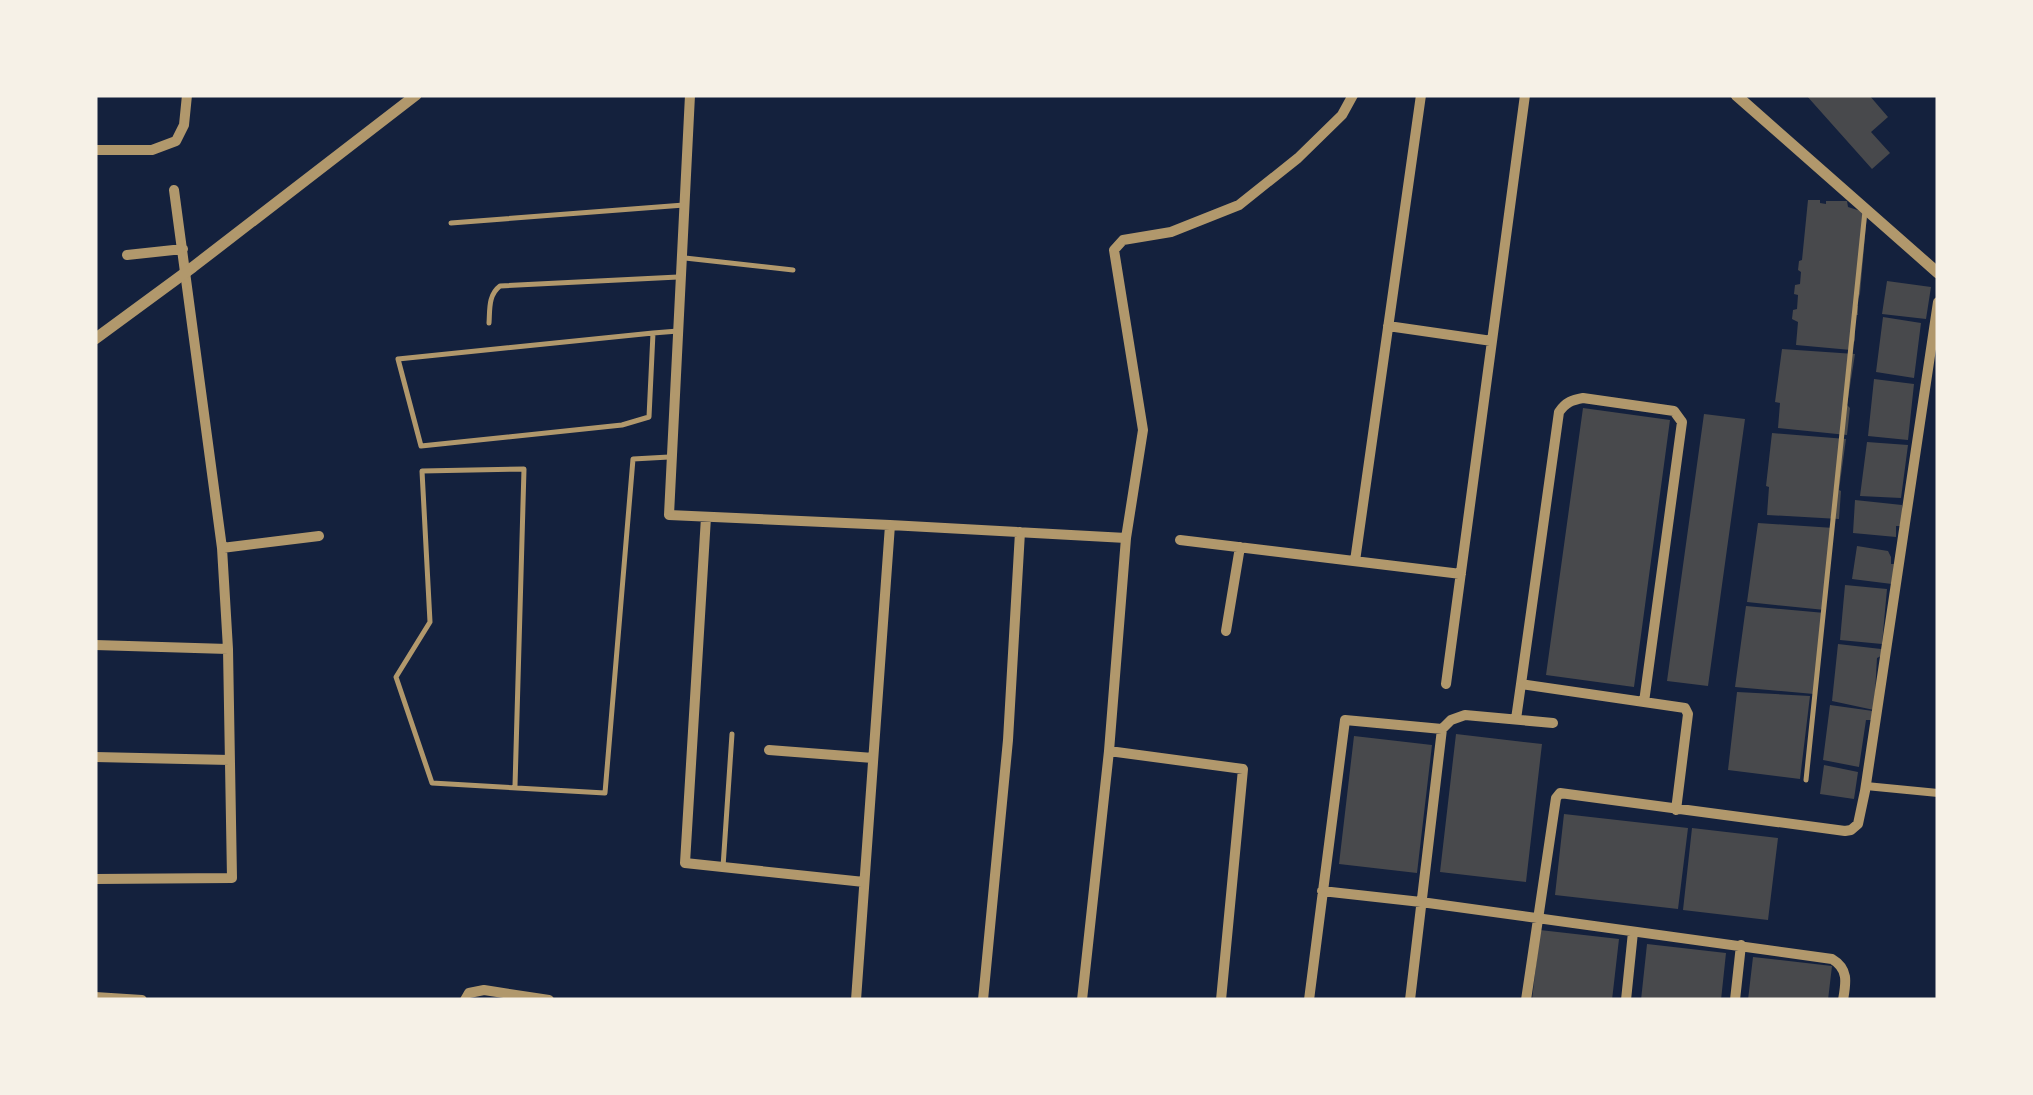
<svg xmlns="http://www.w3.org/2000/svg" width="2033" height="1095" font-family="Ubuntu,sans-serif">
	<rect width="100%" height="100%" fill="#14213d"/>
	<path fill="#48494c" d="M1806,95H1869L1888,117L1871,132L1890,153L1872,169Z
		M1808,200H1820V203L1826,204V201H1847L1848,207L1867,213L1860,294L1855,306H1858V315H1855V340L1851,350L1796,345L1798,322L1792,319L1793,310L1797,309L1798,295L1794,294L1795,285L1800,284L1801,272L1798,270L1799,261L1802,260Z
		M1887,281L1931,287L1926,319L1882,314Z
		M1883,317L1921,323L1914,378L1876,372Z
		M1782,349L1855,354L1847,405L1850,408L1847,435L1778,428L1780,403L1775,402Z
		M1874,379L1914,384L1908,440L1868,436Z
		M1583,408L1670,420L1634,687L1546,675Z
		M1704,414L1745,419L1708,686L1667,681Z
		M1772,433L1846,439L1839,490L1841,491L1839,519L1767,515L1769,487L1766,486Z
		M1867,442L1908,445L1901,498L1860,496Z
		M1855,500L1902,505V526H1896V537L1853,533Z
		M1758,523L1834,528L1825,610L1747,602Z
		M1857,546L1888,551L1891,557V564H1894L1892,584L1852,579Z
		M1845,585L1887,589L1882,644L1840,640Z
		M1746,606L1825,613L1814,694L1735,687Z
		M1838,644L1881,649V656L1877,658L1874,710L1832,701Z
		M1737,692L1810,696L1800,779L1728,770Z
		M1830,705L1873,711L1872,720H1866L1859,767L1823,760Z
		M1456,734L1542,744L1526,882L1440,872Z
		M1354,736L1432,745L1417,873L1339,864Z
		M1824,765L1858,772L1854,799L1820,794Z
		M1564,814L1688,828L1678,909L1555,895Z
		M1692,828L1778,838L1768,920L1683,910Z
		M1540,930L1619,939L1612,1000H1532Z
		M1647,944L1726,953L1721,1000H1641Z
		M1753,957L1832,966L1828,1000H1748Z"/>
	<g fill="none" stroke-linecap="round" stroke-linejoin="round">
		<path stroke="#b1986c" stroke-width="5" d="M451,223L684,205
			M685,258L793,270
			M489,323C490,310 488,295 500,286L678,277
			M653,333L649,417L622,425L421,446L398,359L653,333L678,331
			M1806,780L1865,211
			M515,786L524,469L422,471L430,622L396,677L432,783L605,793L633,459L669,457
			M723,867L732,734"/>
		<path stroke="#b1986c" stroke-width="8" d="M1866,786L1938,793"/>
		<path stroke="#b1986c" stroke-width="10" d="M690,95L669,515L890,525L856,1000
			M95,150H152L176,141L184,125L187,95
			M127,255L183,249
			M1388,326L1492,341
			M706,517L685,863L864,882
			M890,525L1126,538
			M1180,540L1461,574
			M222,548L319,536
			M1355,561L1421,95
			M1226,631L1240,547
			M95,645L228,649
			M1446,684L1525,95
			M1644,702L1682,422L1674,411L1583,398C1572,400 1566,402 1559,412L1521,684L1685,708L1688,714L1676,810
			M1516,719L1521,684
			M1442,729L1451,720L1465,715L1553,723
			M769,750L873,758
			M1109,751L1243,769L1221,1000
			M95,757L230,760
			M95,879L232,878L228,649L222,548L174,190
			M1322,891L1421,902L1832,959C1849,969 1846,983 1843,1000
			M95,997L142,1000
			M465,1000L469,993L484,990L549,1000
			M983,1000L1008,740L1020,532
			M1082,1000L1109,751L1126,538L1143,430L1114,250L1123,240L1171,232L1239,205L1298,158L1342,115L1353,95
			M1309,1000L1345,720L1442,729L1410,1000
			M1526,1000L1556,798L1560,793L1845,831L1851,830L1858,824L1865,791L1938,302
			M1626,1000L1633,932
			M1735,1000L1741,945"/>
		<path stroke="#b1986c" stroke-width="11" d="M1736,95L1938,273
			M95,339L193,267L416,95"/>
	</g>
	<rect width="2033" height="1095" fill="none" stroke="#f6f1e7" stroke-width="195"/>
</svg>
